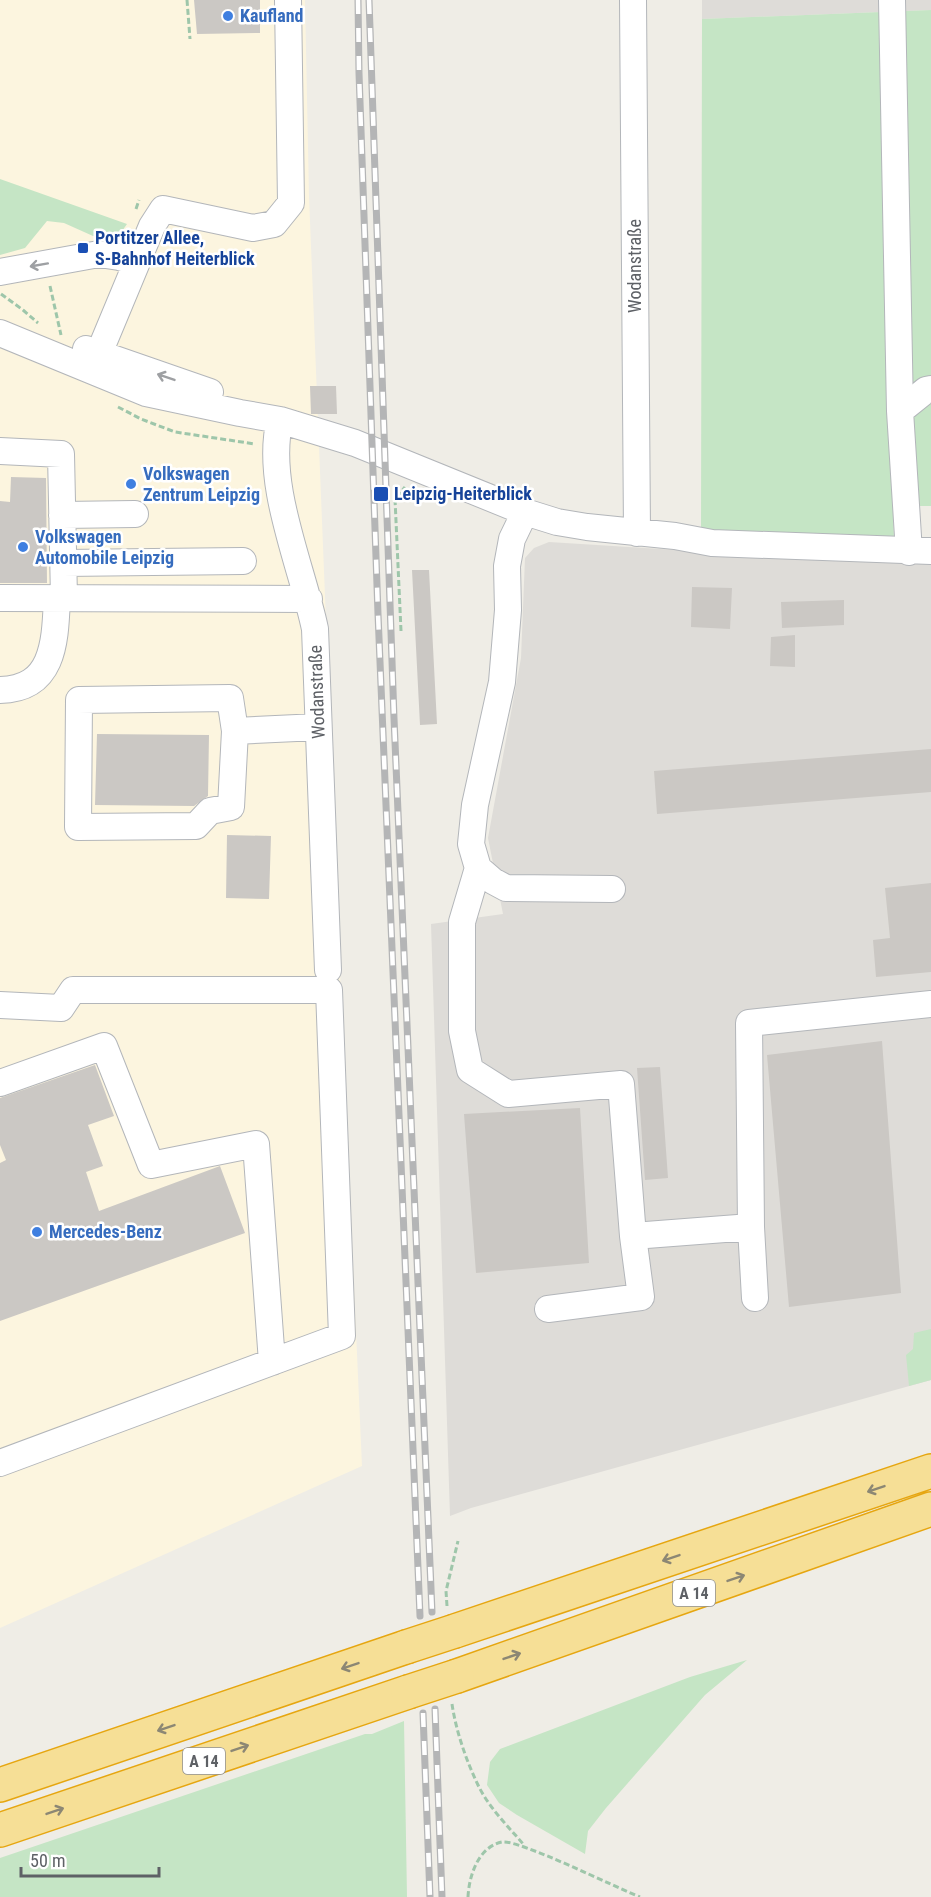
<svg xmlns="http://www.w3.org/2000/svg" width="931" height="1897" font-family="'Roboto Condensed',sans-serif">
	<rect width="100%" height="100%" fill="#efede6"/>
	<path fill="#fcf5df" d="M0,0H305L309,196L340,971L362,1466L0,1628Z"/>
	<path fill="#dedcd8" d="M702,0H931V10L702,19Z
		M549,542L741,554L931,558V1380L471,1508L450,1516L431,924L503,914L488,838L521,658L525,558L534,548Z"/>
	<path fill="#c5e5c5" d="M931,10V506H893L894,539L701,531L702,19Z
		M0,179L127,224L120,234L93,236L64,223L47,221L25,248L0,255Z
		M931,1329V1380L909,1386L906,1355L913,1349L914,1333Z
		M747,1660L705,1695L606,1808L588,1831L585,1854L517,1815L499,1803L487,1785L490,1762L500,1749L690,1677Z
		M404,1721L407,1897H0V1858L365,1734H372Z"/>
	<path fill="#cbc8c4" d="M194,0H260V33L197,34Z
		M310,386H336L337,414H311Z
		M11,477L46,478L47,583H0V501L10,502Z
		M412,570H429L437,724L420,725Z
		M692,587L732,588L730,629L691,627Z
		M844,600V625L782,628L781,602Z
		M795,635V667L770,666L771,637Z
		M97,734L209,735L208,796L194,806L95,805Z
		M931,749V792L657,814L654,771Z
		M227,835L271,836L269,899L226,898Z
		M931,883V972L876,977L873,940L890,938L885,888Z
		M882,1041L901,1293L789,1307L767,1055Z
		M95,1065L114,1116L88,1125L103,1166L86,1172L99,1211L220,1166L245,1233L0,1321V1163L6,1160L0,1145V1098Z
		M660,1067L668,1178L645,1180L637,1068Z
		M580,1108L589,1263L476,1273L464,1114Z"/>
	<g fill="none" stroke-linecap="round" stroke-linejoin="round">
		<defs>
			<path id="minor" d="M633,0L637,533
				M892,0L900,411L909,552
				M0,272L99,254L119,257L137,262
				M0,333L146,393L240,413L280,420L355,443L525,512L557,522L587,527L675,536L712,543L931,551
				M86,349L210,392
				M92,370L152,226L163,209L253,228L274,224L291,203L288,0
				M900,411L926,390L931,389
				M280,420C264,483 302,566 315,629L328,970
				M0,451L61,454L64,598
				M525,512L512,539L507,566L508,610L502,682L475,805L471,844L478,868L493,881L506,888L612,889
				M62,515L135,514
				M63,563L243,561
				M0,598L309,599
				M0,690C55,689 55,640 57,598
				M235,731L231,807L210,811L196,826L78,827L79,700L230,698L235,731L318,727
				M478,868L462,922V1031L470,1070L508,1094L621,1084L633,1236L751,1227L749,1023L931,1004
				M0,1005L61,1008L73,990H329L342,1336L0,1463
				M0,1083L104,1046L151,1165L256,1144L272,1362
				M751,1227L755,1298
				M548,1309L641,1297L633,1236"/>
			<path id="highway" d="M455,1631L931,1471
				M457,1676L931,1509
				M0,1785L406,1647
				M0,1830L408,1692"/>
		</defs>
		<use href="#minor" stroke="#b3b6ba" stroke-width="28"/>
		<use href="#highway" stroke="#e6a610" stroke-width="36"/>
		<path stroke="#9ec6aa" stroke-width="3" stroke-dasharray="6 3" stroke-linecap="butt" d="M187,0L190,39
			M136,209L139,200
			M50,286L61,335
			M1,294L23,310L38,323
			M118,407L141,419L175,432L255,444
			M401,631L395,499L405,487
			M447,1606L446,1591L458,1541
			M452,1704C456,1731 466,1760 478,1785C489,1808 508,1826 524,1845
			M468,1897C469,1876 478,1847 502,1842C518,1839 617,1888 640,1897"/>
		<use href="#minor" stroke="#fff" stroke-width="26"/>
		<use href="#highway" stroke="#f6df96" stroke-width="33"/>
		<defs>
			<path id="rail" d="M358,0L359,73L378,614L420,1616
				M369,0L394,718L432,1612
				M435,1709L442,1897
				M423,1713L430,1897"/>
		</defs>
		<use href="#rail" stroke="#b4b5b6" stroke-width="7"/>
		<use href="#rail" stroke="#fff" stroke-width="4.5" stroke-dasharray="14" stroke-linecap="butt"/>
		<defs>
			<path id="highway-bridge" d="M406,1647L455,1631
				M408,1692L457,1676"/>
		</defs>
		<use href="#highway-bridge" stroke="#e6a610" stroke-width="36" stroke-linecap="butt"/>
		<use href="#highway-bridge" stroke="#f6df96" stroke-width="33"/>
	</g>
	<defs><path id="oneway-shaft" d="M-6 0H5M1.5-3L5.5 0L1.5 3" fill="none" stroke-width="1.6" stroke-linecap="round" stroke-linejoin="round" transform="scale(1.5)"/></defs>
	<g stroke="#9ea0a3">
		<use href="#oneway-shaft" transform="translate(39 265) rotate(170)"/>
		<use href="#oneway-shaft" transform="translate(166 377) rotate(-161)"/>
	</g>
	<g stroke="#8c8774">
		<use href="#oneway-shaft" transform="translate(876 1489) rotate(161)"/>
		<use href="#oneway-shaft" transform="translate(671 1558) rotate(161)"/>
		<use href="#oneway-shaft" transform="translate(736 1578) rotate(-19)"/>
		<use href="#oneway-shaft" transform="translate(512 1656) rotate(-19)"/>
		<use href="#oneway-shaft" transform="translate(350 1666) rotate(161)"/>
		<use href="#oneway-shaft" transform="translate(166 1728) rotate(161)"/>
		<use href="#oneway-shaft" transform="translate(240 1748) rotate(-19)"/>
		<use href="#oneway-shaft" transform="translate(55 1811) rotate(-19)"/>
	</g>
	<g fill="#3f7fe0" stroke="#fff" stroke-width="2">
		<circle cx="228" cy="16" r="6"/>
		<circle cx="131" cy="484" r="6"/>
		<circle cx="23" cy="547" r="6"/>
		<circle cx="37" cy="1232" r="6"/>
	</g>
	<g fill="#1a4fb4" stroke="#fff" stroke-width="2">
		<rect x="77" y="242" width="12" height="12" rx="3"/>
		<rect x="373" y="486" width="16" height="16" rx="3"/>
	</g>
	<g text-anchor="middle" stroke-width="5" stroke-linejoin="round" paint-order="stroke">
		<g fill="#fff" stroke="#8e9094" stroke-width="1.5">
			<rect x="673" y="1580" width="42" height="26" rx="4.5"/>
			<rect x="183" y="1748" width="42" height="26" rx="4.5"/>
		</g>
		<g font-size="16" font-weight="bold" fill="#5e6166">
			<text x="694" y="1599">A 14</text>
			<text x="204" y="1767">A 14</text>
		</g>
		<g font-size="18" font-weight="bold" fill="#366cbe" stroke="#fff" text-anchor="start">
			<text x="240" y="22">Kaufland</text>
			<text x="143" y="480">Volkswagen<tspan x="143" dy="21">Zentrum Leipzig</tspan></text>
			<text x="35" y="543">Volkswagen<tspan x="35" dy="21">Automobile Leipzig</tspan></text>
			<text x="49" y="1238">Mercedes-Benz</text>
		</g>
		<g font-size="18" font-weight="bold" fill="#164399" stroke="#fff" text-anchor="start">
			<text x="95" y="244">Portitzer Allee,<tspan x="95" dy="21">S-Bahnhof Heiterblick</tspan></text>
			<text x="394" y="500">Leipzig-Heiterblick</text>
		</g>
		<g font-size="18" fill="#5e6166" stroke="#fff">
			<text transform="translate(635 266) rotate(-90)" y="6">Wodanstraße</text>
			<text transform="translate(317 692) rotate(-92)" y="6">Wodanstraße</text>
		</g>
	</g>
	<path d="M21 1867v9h138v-9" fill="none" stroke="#5e6166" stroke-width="3"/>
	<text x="30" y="1867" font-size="18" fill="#5e6166" stroke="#ffffff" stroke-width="4.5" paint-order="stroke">50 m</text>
</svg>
